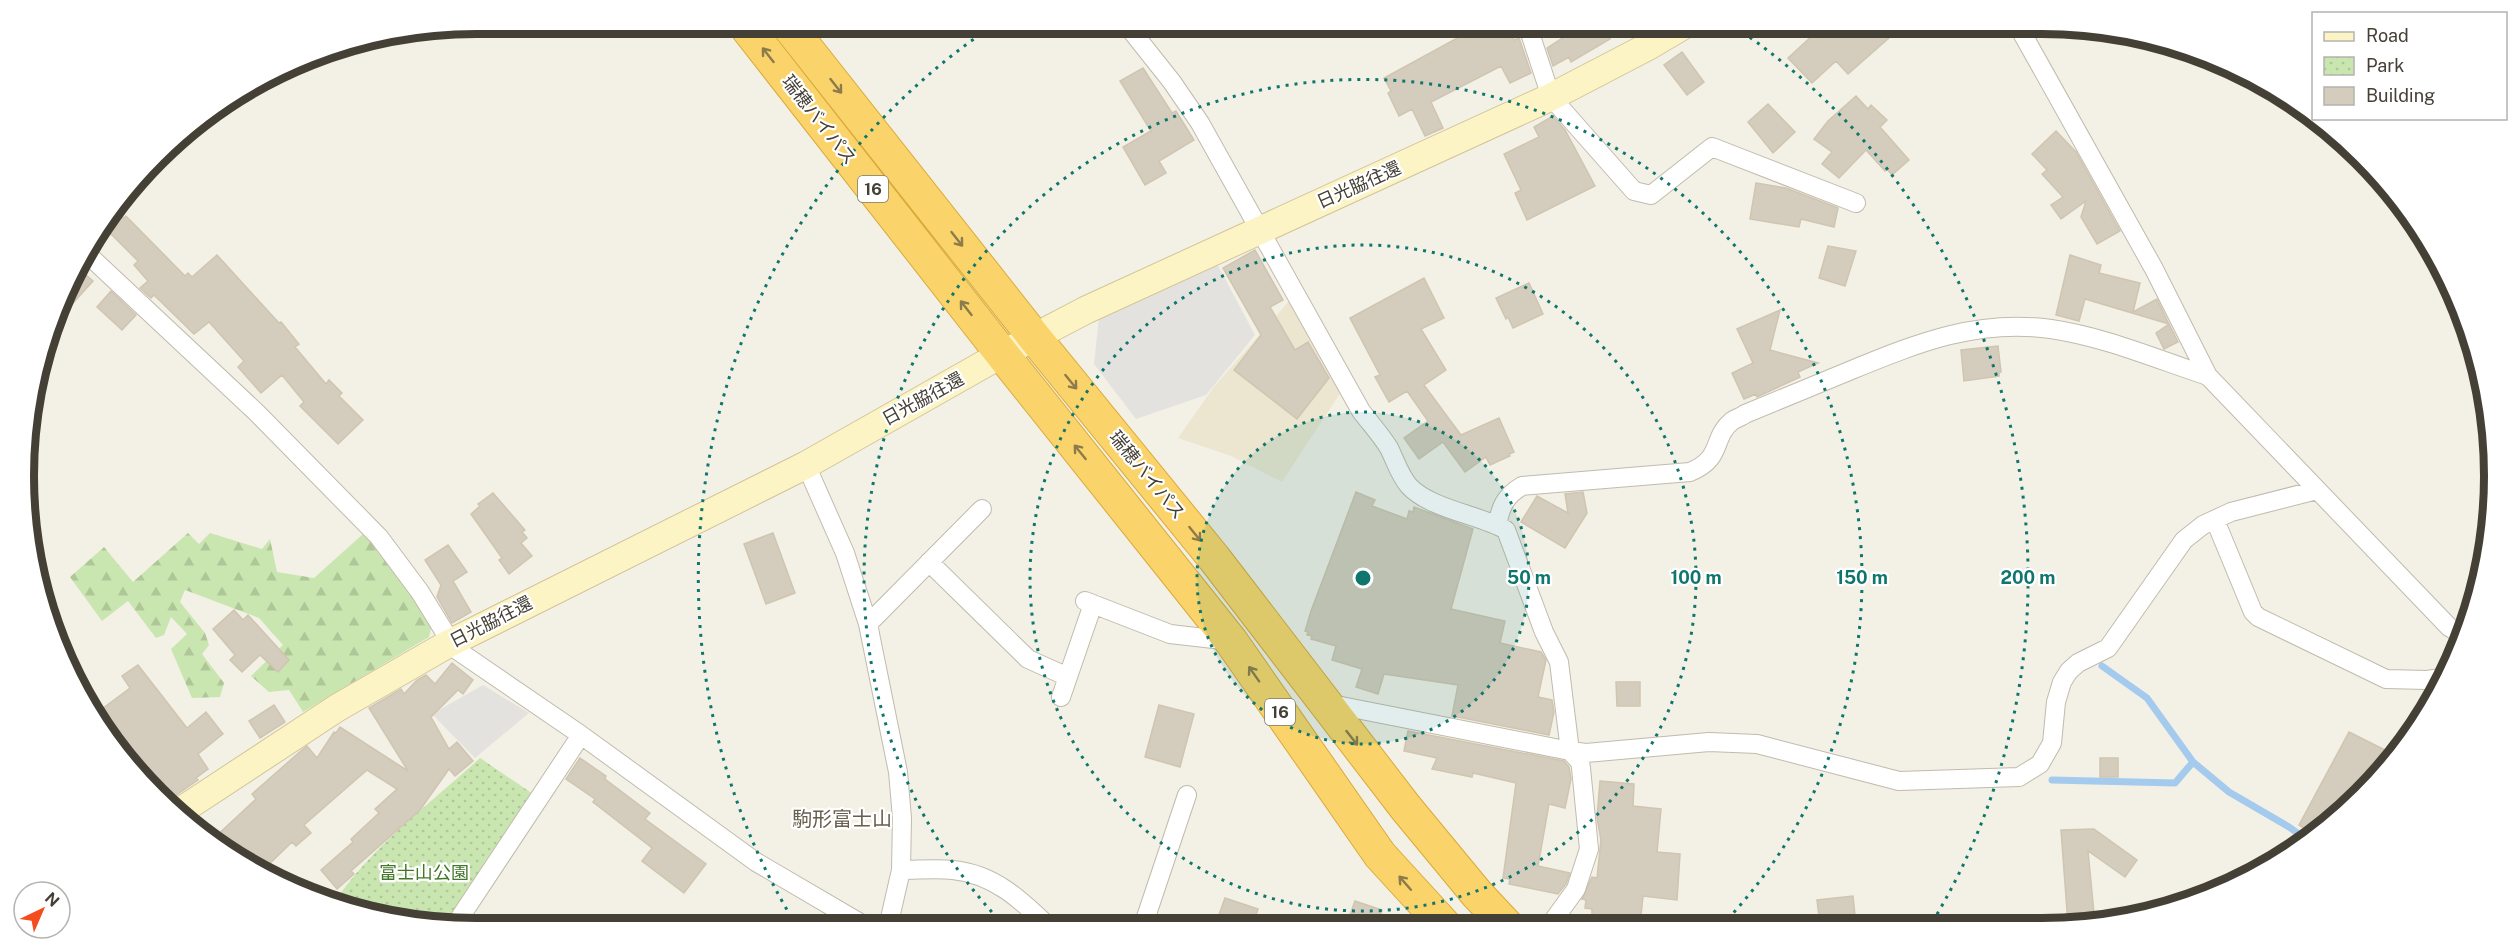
<svg xmlns="http://www.w3.org/2000/svg" width="2519" height="952" font-family="'Public Sans','Noto Sans JP',sans-serif">
	<defs>
		<pattern id="forest-firs" width="22" height="20" patternUnits="userSpaceOnUse" patternTransform="scale(1.5)"><rect width="22" height="20" fill="#cae6b0"/><path d="M5 1l3.5 6h-7zM16 11l3.5 6h-7z" fill="#afc698"/></pattern>
		<pattern id="park-dots" width="8" height="8" patternUnits="userSpaceOnUse" patternTransform="scale(1.5)"><rect width="8" height="8" fill="#cae6b0"/><path d="M2 2h.1M6 6h.1" fill="none" stroke="#afc698" stroke-width="1.8" stroke-linecap="round"/></pattern>
	</defs>
	<rect width="100%" height="100%" fill="#f3f0e6"/>
	<path fill="#ece6d1" d="M1290,300L1341,392L1282,482L1231,456L1178,438L1213,388Z"/>
	<path fill="url(#forest-firs)" d="M188,533L199,544L210,533L262,549L270,539L277,572L314,578L363,534L397,571L432,624L429,637L303,712L289,690L269,692L251,676L283,645L259,618L185,590L180,602L205,633L209,645L202,654L224,683L220,697L192,698L171,649L187,634L171,617L164,635L156,638L128,601L102,621L70,577L104,547L133,582Z"/>
	<path fill="url(#park-dots)" d="M480,758L533,794L446,924L359,913L334,903C370,848 432,802 480,758Z"/>
	<path fill="#e4e2de" d="M1215,260L1255,335L1206,395L1136,419L1094,364L1099,317Z
		M483,685L529,713L475,758L432,714Z"/>
	<g fill="none" stroke-linecap="round" stroke-linejoin="round">
		<path stroke="#a4cbee" stroke-width="7" d="M2102,666L2147,698L2193,762
			M2052,780L2175,783L2193,762L2229,792L2289,827L2306,839"/>
	</g>
	<path fill="#d4ccbc" stroke="#cfc5b0" stroke-width="1.5" d="M1471,24H1499L1504,32L1509,30L1514,40L1519,38L1531,73L1510,83L1501,66L1431,102L1443,128L1425,136L1412,109L1399,116L1388,93L1391,91L1384,78L1474,29Z
		M1563,24H1601L1610,39L1571,62L1569,57L1553,66L1547,48L1569,34Z
		M1825,24H1877L1889,38L1848,74L1836,61L1812,83L1788,58Z
		M1682,52L1704,82L1687,95L1664,65Z
		M1143,68L1172,113L1176,111L1194,140L1159,161L1166,173L1145,185L1123,147L1151,131L1120,81Z
		M1856,96L1868,109L1871,105L1887,120L1880,127L1909,160L1892,175L1887,169L1885,171L1866,150L1839,178L1822,164L1832,152L1814,139L1828,121Z
		M1768,104L1795,132L1773,153L1748,122Z
		M1553,116L1565,130L1595,186L1527,220L1515,193L1521,190L1504,154L1539,137L1534,127Z
		M2056,131L2076,152L2120,231L2097,244L2081,217L2086,201L2061,219L2051,205L2063,197L2042,174L2047,170L2032,154Z
		M1756,183L1786,188L1838,208L1834,227L1801,219L1799,227L1750,219Z
		M116,211L124,218L126,216L185,276L188,273L192,277L217,255L279,323L281,322L299,344L295,347L326,384L329,380L342,393L339,396L363,420L338,444L300,406L304,402L282,375L261,393L238,367L244,361L209,322L194,334L154,295L151,298L140,288L148,281L134,265L138,261L104,227Z
		M1828,246L1856,251L1845,286L1819,278Z
		M1255,250L1283,300L1270,307L1295,350L1308,342L1329,378L1297,419L1234,370L1261,335L1223,268Z
		M2070,255L2101,265L2099,273L2140,283L2133,312L2157,299L2169,324L2085,299L2079,321L2056,315Z
		M77,267L93,281L56,322L53,320Z
		M1424,278L1444,318L1421,329L1446,370L1424,385L1461,435L1499,418L1514,452L1509,454L1510,456L1490,465L1486,457L1465,472L1443,442L1419,459L1404,438L1428,421L1407,391L1389,402L1375,377L1380,375L1350,318Z
		M1529,283L1543,314L1513,328L1508,317L1506,319L1496,298Z
		M111,291L136,315L122,330L97,307Z
		M1780,310L1770,350L1818,363L1798,372L1800,377L1757,397L1756,394L1744,399L1732,373L1753,363L1737,329Z
		M2169,324L2178,342L2164,349L2156,333Z
		M1998,346L2001,372H1999V376L1964,381L1961,350Z
		M1356,492L1375,500L1372,506L1407,519L1409,511L1413,512L1414,507L1473,529L1451,609L1505,621L1500,643L1541,652L1546,660L1538,697L1552,700L1554,712L1549,735L1452,716L1458,685L1384,674L1378,694L1356,687L1362,669L1332,660L1336,646L1311,639L1312,636L1307,635L1308,632L1305,631L1311,611Z
		M1583,492L1587,513L1565,548L1521,522L1537,496L1568,513L1565,494Z
		M493,493L525,530L522,532L527,538L521,543L532,556L509,574L499,560L502,558L471,514L480,506L478,504Z
		M773,533L795,593L766,604L744,544Z
		M448,545L467,572L453,581L471,612L452,623L437,597L441,585L425,560Z
		M234,610L243,620L248,615L289,660L278,672L260,655L242,672L230,660L235,655L213,629Z
		M452,663L473,680L463,694L458,690L431,717L449,749L457,742L473,761L455,776L449,769L420,810L351,871L354,874L337,889L321,870L353,842L351,839L379,813L375,809L397,789L367,770L304,825L311,833L296,846L292,842L261,872L211,841L256,799L252,794L303,749L307,746L317,758L334,732L336,733L340,727L408,771L369,708L401,689L404,694L417,680L426,675L435,684Z
		M138,665L187,728L206,712L223,734L198,754L208,769L196,778L198,780L169,800L100,727L94,715L130,688L122,676Z
		M1616,682H1640V706H1617Z
		M274,705L285,722L260,738L249,721Z
		M1159,705L1194,714L1180,767L1145,757Z
		M1408,731L1564,761L1569,767L1571,779L1565,808L1549,804L1538,866L1570,873L1566,884L1558,894L1509,884L1510,879L1503,878L1516,783L1473,773L1472,777L1432,769L1437,758L1404,751Z
		M2349,732L2395,755L2341,816L2313,834L2299,825Z
		M580,758L606,776L605,779L650,813L645,819L706,864L684,893L642,861L652,848L593,802L595,799L566,779Z
		M2100,758H2118V777H2100Z
		M1600,781L1634,784L1633,806L1661,809L1657,852L1680,854L1677,900L1643,896L1640,925L1619,924L1620,917L1592,915V909L1585,908L1586,900L1582,899L1592,877L1597,878L1601,840L1597,818Z
		M2094,829L2137,860L2125,877L2088,851L2095,924H2068L2061,830Z
		M1853,896L1856,925H1820L1817,900Z
		M1225,898L1258,909L1252,926H1215Z
		M1355,901L1382,910L1377,926H1346Z"/>
	<g fill="none" stroke-linecap="round" stroke-linejoin="round">
		<defs>
			<path id="street" d="M1126,24L1172,82L1200,123L1361,411C1370,423 1381,435 1389,448C1395,460 1400,476 1409,486C1430,509 1480,515 1506,530L1544,632L1559,662L1570,751L1580,762L1581,768L1589,849L1576,889L1550,925
				M1527,24L1551,97L1634,191L1651,195L1712,147L1856,203
				M2017,24L2154,269L2208,376L2449,627L2461,634
				M84,251L257,413L379,537L420,592L444,631L448,644L581,735L756,862L867,927
				M806,465L845,553L868,624L898,772L902,818L901,870L888,927
				M2215,520L2253,612L2258,617L2386,679L2427,680L2441,678
				M1497,525C1501,506 1505,496 1522,486L1690,472C1724,458 1711,438 1732,421C1735,419 1741,417 1745,414C1781,399 1818,384 1854,369C1920,342 1978,319 2051,329C2105,337 2156,359 2208,376
				M929,562L1028,659L1068,677
				M1085,601L1170,634L1231,641
				M868,624L982,509
				M1061,697L1093,604
				M1326,703L1570,751L1586,753L1709,742L1757,744L1899,781L2019,777L2040,764L2052,743L2056,702L2062,682L2069,671L2078,663L2108,648L2184,540L2203,525L2231,512L2317,490
				M901,870C918,870 936,868 953,870C994,874 1021,900 1049,927
				M455,925L581,735
				M1143,926L1187,795"/>
			<path id="secondary" d="M179,812L337,708L448,644L806,465L1002,354L1086,310L1551,97L1647,47L1686,24"/>
			<path id="highway" d="M744,24L1002,354L1231,641L1380,855L1445,926
				M787,24L1034,337L1214,558L1406,808L1477,894L1507,926"/>
		</defs>
		<use href="#street" stroke="#c1bbac" stroke-width="20"/>
		<use href="#secondary" stroke="#d2c698" stroke-width="29"/>
		<use href="#highway" stroke="#d9aa3a" stroke-width="35"/>
		<use href="#street" stroke="#fff" stroke-width="18"/>
		<use href="#secondary" stroke="#fdf4c6" stroke-width="27"/>
		<use href="#highway" stroke="#fad46a" stroke-width="33"/>
	</g>
	<defs><path id="oneway-shaft" d="M-6 0H5M1.5-3L5.5 0L1.5 3" fill="none" stroke-width="1.6" stroke-linecap="round" stroke-linejoin="round" transform="scale(1.5)"/></defs>
	<g stroke="#8d7b4b">
		<use href="#oneway-shaft" transform="translate(768 55) rotate(-128)"/>
		<use href="#oneway-shaft" transform="translate(836 86) rotate(52)"/>
		<use href="#oneway-shaft" transform="translate(957 239) rotate(52)"/>
		<use href="#oneway-shaft" transform="translate(966 308) rotate(-128)"/>
		<use href="#oneway-shaft" transform="translate(1071 382) rotate(51)"/>
		<use href="#oneway-shaft" transform="translate(1080 452) rotate(-129)"/>
		<use href="#oneway-shaft" transform="translate(1195 534) rotate(51)"/>
		<use href="#oneway-shaft" transform="translate(1254 674) rotate(-125)"/>
		<use href="#oneway-shaft" transform="translate(1352 738) rotate(52)"/>
		<use href="#oneway-shaft" transform="translate(1405 883) rotate(-131)"/>
	</g>
	<circle cx="1363" cy="578" r="166" fill="#0f766e" fill-opacity=".12"/>
	<g fill="none" stroke="#0f766e" stroke-width="3" stroke-dasharray="3 6">
		<circle cx="1363" cy="578" r="166"/>
		<circle cx="1363" cy="578" r="333"/>
		<path d="M1004 925A499 499 0 1 1 1722 925"/>
		<path d="M796 925A665 665 0 0 1 991 27M1735 27A665 665 0 0 1 1933 921"/>
	</g>
	<g text-anchor="middle" stroke-width="4.5" stroke-linejoin="round" paint-order="stroke">
		<g fill="#fff" stroke="#7d7972" stroke-width="1.5">
			<rect x="858" y="176" width="30" height="26" rx="4.5"/>
			<rect x="1265" y="699" width="30" height="26" rx="4.5"/>
		</g>
		<g font-size="16" font-weight="bold" fill="#454036">
			<text x="873" y="195">16</text>
			<text x="1280" y="718">16</text>
		</g>
		<g font-size="18" fill="#454036" stroke="#fff">
			<text transform="translate(819 120) rotate(52)" y="6">瑞穂バイパス</text>
			<text transform="translate(1359 185) rotate(-24)" y="6">日光脇往還</text>
			<text transform="translate(923 399) rotate(-29)" y="6">日光脇往還</text>
			<text transform="translate(1147 475) rotate(51)" y="6">瑞穂バイパス</text>
			<text transform="translate(491 622) rotate(-27)" y="6">日光脇往還</text>
		</g>
		<g font-size="18" fill="#42762b" stroke="#fff">
			<text x="424" y="879">富士山公園</text>
		</g>
		<g font-size="20" fill="#685f4d" stroke="#fff">
			<text x="842" y="826">駒形富士山</text>
		</g>
	</g>
	<path d="M0 0H2519V952H0ZM476 34H2042A442 442 0 0 1 2484 476V476A442 442 0 0 1 2042 918H476A442 442 0 0 1 34 476V476A442 442 0 0 1 476 34Z" fill="#fff" fill-rule="evenodd"/>
	<path fill="none" stroke="#454036" stroke-width="8" d="M476 34H2042A442 442 0 0 1 2484 476V476A442 442 0 0 1 2042 918H476A442 442 0 0 1 34 476V476A442 442 0 0 1 476 34Z"/>
	<circle cx="1363" cy="578" r="9" fill="#0f766e" stroke="#fff" stroke-width="3"/>
	<g font-size="18" text-anchor="middle" font-weight="bold" fill="#0f766e" stroke="#fff" stroke-width="4.5" stroke-linejoin="round" paint-order="stroke">
		<text x="1529" y="584">50 m</text>
		<text x="1696" y="584">100 m</text>
		<text x="1862" y="584">150 m</text>
		<text x="2028" y="584">200 m</text>
	</g>
	<rect x="2312" y="12" width="195" height="108" fill="#ffffff" stroke="#b5b3af" stroke-width="1.5"/>
	<rect x="2324" y="32" width="30" height="9" fill="#fdf4c6" stroke="#b5b3af" stroke-width="1.5"/>
	<text x="2366" y="42" font-size="18" fill="#454036">Road</text>
	<rect x="2324" y="57" width="30" height="18" fill="url(#park-dots)" stroke="#b5b3af" stroke-width="1.5"/>
	<text x="2366" y="72" font-size="18" fill="#454036">Park</text>
	<rect x="2324" y="87" width="30" height="18" fill="#d4ccbc" stroke="#b5b3af" stroke-width="1.5"/>
	<text x="2366" y="102" font-size="18" fill="#454036">Building</text>
	<g transform="translate(42 910) rotate(44)"><circle r="28" fill="#ffffff" stroke="#b5b3af" stroke-width="1.5"/>
	<path d="M0-4.5L10 22L0 15L-10 22Z" fill="#f44c1c"/>
	<text y="-9" font-size="16" font-weight="bold" text-anchor="middle" fill="#454036">N</text>
	</g>
</svg>
